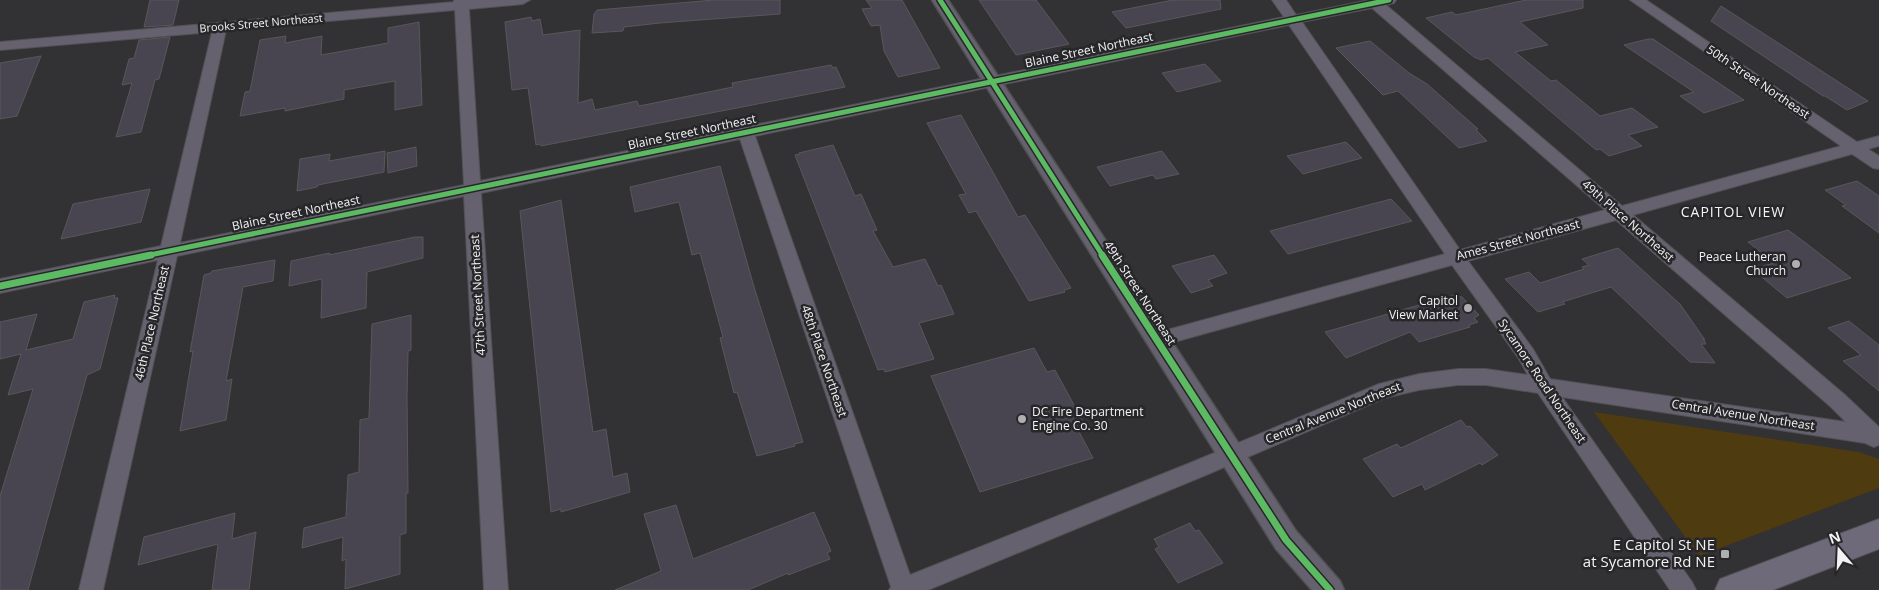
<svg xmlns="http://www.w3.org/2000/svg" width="1879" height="590" font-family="'Open Sans',sans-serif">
	<rect width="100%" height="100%" fill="#323133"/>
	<path fill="#4e3b10" d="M1594,412L1859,452L1879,459V488L1699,556Z"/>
	<path fill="#484551" stroke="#58585a" d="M150,0H179L173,25L144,27Z
		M714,0H780V14L660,23L624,27L623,31L592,33L594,14L597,10Z
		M866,0H902L940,68L898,77L884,51L880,25L871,26L862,9L872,8Z
		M979,0H1036L1069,44L1016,55Z
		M1173,0H1220L1221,9L1126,28L1112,12Z
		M1526,0H1583V8L1520,22L1548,45L1515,52L1551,81L1556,80L1600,116L1632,108L1658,127L1628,135L1642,146L1609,156L1600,149L1596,150L1488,58L1481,60L1474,57L1426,18L1452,12L1456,15Z
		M1721,6L1837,81L1868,101L1847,110L1825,96H1823L1711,21Z
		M531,17L532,21L540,19L543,35L580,30L578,103L592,99L595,110L637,101L639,106L659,102L733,87L732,83L831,65L833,68L836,67L845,87L541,146L540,144L536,145L528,88L512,90L505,22Z
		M419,22L422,105L395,110V81L344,90V99L285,111V108L240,116L245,92L250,91L260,40L286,36L285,43L322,36L321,55L388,43V28Z
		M170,37L159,79L155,80L141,132L116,137L132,83L122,85L129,59L134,58L139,40Z
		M1648,39H1653L1744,100L1704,113L1680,96L1694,92L1624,45Z
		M1370,41L1409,73L1427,84L1478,129L1476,130L1487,141L1459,148L1398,91L1383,95L1336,48Z
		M41,56L17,116L0,119V63Z
		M1205,64L1221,81L1177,92L1162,73Z
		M961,115L1018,217L1025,215L1071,288L1064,290L1065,292L1029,301L976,211L969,213L959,195L966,194L927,123Z
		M1346,142L1362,158L1303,174L1287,156Z
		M833,145L855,196L861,194L877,230L873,231L893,267L925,259L938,286L941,285L954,314L919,323L934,359L885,372L884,369L878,370L795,155L800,154L799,153Z
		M416,147L417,166L388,173L387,153Z
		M385,151L384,172L318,185L317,187L297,191L300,159L330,154L329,161Z
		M1162,151L1179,174L1156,179L1153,175L1110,186L1097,167Z
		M720,166L754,287L803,442L794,444L795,446L757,456L737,392L734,393L720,338L723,337L700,253L692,255L679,202L635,212L630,187Z
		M1857,181L1879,196V233L1842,206L1846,205L1825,190Z
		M150,189L141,222L61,239L73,204Z
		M1391,199L1412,221L1288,254L1270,231Z
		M561,200L593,432L606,429L613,477L627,473L630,492L561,512V509L551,512L520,211Z
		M1788,230L1807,244L1851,278L1787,298L1752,269L1774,263L1748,242Z
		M415,237H423V258L367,272L366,308L321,318L322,279L289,286L291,261L330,253L329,255Z
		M1618,248L1680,304L1705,340L1703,339L1706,344H1701L1715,363L1690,362L1611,287L1562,302L1565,304L1538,312L1505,279L1529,272L1540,283L1584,269L1582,267L1589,265L1582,259Z
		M1214,255L1227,273L1208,280L1213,286L1191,293L1172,266Z
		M275,260L273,281L243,287L226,381L232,379L226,420L180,431L193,351L190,352L204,275L211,273L212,271Z
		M115,295L114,298H118L100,369L87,375L28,590H0V496L33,389L8,395L21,354L0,359V322L37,314L26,350L73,339L84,302Z
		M1454,295L1462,297L1479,315L1474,318L1478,322L1469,325L1470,327L1419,342L1410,332L1346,358L1325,332Z
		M411,315V350L408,351L407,397L408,493H406V533L400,535V574L345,589L346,559L342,561L343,537L302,548L304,528L346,517L348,475L359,472L360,420L369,418L372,324Z
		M1849,321L1879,345V391L1843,361L1861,355L1828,328Z
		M1034,348L1047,372L1055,370L1086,427L1078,430L1093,458L980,492L931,376Z
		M1461,420L1467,427L1470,426L1498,455L1482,465L1480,463L1425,490L1422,484L1393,497L1363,459L1397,444L1401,448Z
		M676,505L693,559L814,512L831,551L827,553L830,559L788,575V573L748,590H615L661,571L644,514Z
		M235,513L232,539L256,532L249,590H212L218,544L138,565L144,537Z
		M1190,523L1195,531L1199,530L1223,563L1178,583L1155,549L1159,547L1154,539Z"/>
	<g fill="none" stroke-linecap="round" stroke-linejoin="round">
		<defs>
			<path id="minor" d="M454,0H530L523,4L469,9L480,181L1284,17L1272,0H1286L1296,15L1369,0H1396L1394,3L1386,5L1622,206L1841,146L1630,0H1646L1857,142L1879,136V146L1868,149L1879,156V169L1873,168L1852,154L1633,215L1845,395L1879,427V445L1874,447L1865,443L1562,397L1692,582L1696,590H1670L1538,393L1486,385H1458L1419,390L1385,398L1206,475L928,590H889L891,587L740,139L481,193L508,590H484L464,196L177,256L103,590H79L158,260L0,293V279L161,246L212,32L0,50V42L454,2ZM1372,8L1605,210L1460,250L1302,22ZM455,10L464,185L180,243L226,30ZM1289,25L1445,254L1156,333L1149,335L1146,340L1149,345L1156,347L1452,265L1519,359L1528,375L1486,369H1458L1419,374L1379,384L1190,463L910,575L755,136ZM1616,220L1831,407L1846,422L1550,379L1533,349L1468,261Z"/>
			<path id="tertiary" d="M932,0H948L1296,531L1340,581L1344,590H1312L1276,549Z"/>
			<path id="primary" d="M1879,519V549L1773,590H1715L1720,579Z"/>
		</defs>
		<use href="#minor" stroke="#515052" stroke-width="2"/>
		<use href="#tertiary" stroke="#515052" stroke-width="3"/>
		<use href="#primary" stroke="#515052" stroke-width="2"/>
		<use href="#minor" fill="#65616f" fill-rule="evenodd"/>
		<use href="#tertiary" fill="#65616f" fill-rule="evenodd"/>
		<use href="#primary" fill="#6e6a7a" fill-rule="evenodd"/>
		<defs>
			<path id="cycleway-far1" d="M940,0L1103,256
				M145,256L1389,0"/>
			<path id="cycleway" d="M1102,255L1286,540L1330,590
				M0,286L151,255"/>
		</defs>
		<use href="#cycleway-far1" stroke="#27272a" stroke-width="8"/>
		<use href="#cycleway" stroke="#27272a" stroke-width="10"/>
		<use href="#cycleway-far1" stroke="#5cba63" stroke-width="5"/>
		<use href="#cycleway" stroke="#5cba63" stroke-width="7"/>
	</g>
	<g fill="#afaeb1" stroke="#27272a" stroke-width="2">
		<circle cx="1796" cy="264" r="5"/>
		<circle cx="1468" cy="308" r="5"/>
		<circle cx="1022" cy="419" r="5"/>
		<rect x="1720" y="549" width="10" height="10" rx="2.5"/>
	</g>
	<g text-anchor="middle" stroke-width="5" stroke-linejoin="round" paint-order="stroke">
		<g font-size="11" fill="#f3f2f5" stroke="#27272a">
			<text transform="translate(261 23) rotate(-5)" y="4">Brooks Street Northeast</text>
		</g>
		<g font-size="12" fill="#f3f2f5" stroke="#27272a">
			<text transform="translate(1089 50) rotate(-12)" y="4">Blaine Street Northeast</text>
			<text transform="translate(1758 82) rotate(34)" y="4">50th Street Northeast</text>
			<text transform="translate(692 132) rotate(-12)" y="4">Blaine Street Northeast</text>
			<text transform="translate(296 213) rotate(-12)" y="4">Blaine Street Northeast</text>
			<text transform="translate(1628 221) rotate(41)" y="4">49th Place Northeast</text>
			<text transform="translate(1518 240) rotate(-15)" y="4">Ames Street Northeast</text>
			<text transform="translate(1140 293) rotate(57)" y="4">49th Street Northeast</text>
			<text transform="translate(478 295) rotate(-93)" y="4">47th Street Northeast</text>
			<text transform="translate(152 323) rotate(-77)" y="4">46th Place Northeast</text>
			<text transform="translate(824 361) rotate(71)" y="4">48th Place Northeast</text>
			<text transform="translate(1542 381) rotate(56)" y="4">Sycamore Road Northeast</text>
			<text transform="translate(1333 413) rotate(-22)" y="4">Central Avenue Northeast</text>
			<text transform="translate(1743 415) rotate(9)" y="4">Central Avenue Northeast</text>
		</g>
		<g font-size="12" fill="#f3f2f5" stroke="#27272a" text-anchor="end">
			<text x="1786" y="261">Peace Lutheran<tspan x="1786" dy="14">Church</tspan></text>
			<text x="1458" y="305">Capitol<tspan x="1458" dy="14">View Market</tspan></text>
			<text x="1032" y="416" text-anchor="start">DC Fire Department<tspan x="1032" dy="14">Engine Co. 30</tspan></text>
		</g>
		<g font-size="14" letter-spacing="1" fill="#f3f2f5" stroke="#27272a">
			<text x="1733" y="217">CAPITOL VIEW</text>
		</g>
		<g font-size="15" fill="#f3f2f5" stroke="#27272a" text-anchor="end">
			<text x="1715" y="550">E Capitol St NE<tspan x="1715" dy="17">at Sycamore Rd NE</tspan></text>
		</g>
	</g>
	<g transform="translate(1839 550) rotate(341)" stroke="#27272a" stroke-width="4" paint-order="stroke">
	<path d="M0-4L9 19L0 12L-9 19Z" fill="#f3f2f5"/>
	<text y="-8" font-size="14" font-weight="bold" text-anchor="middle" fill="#f3f2f5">N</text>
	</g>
</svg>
